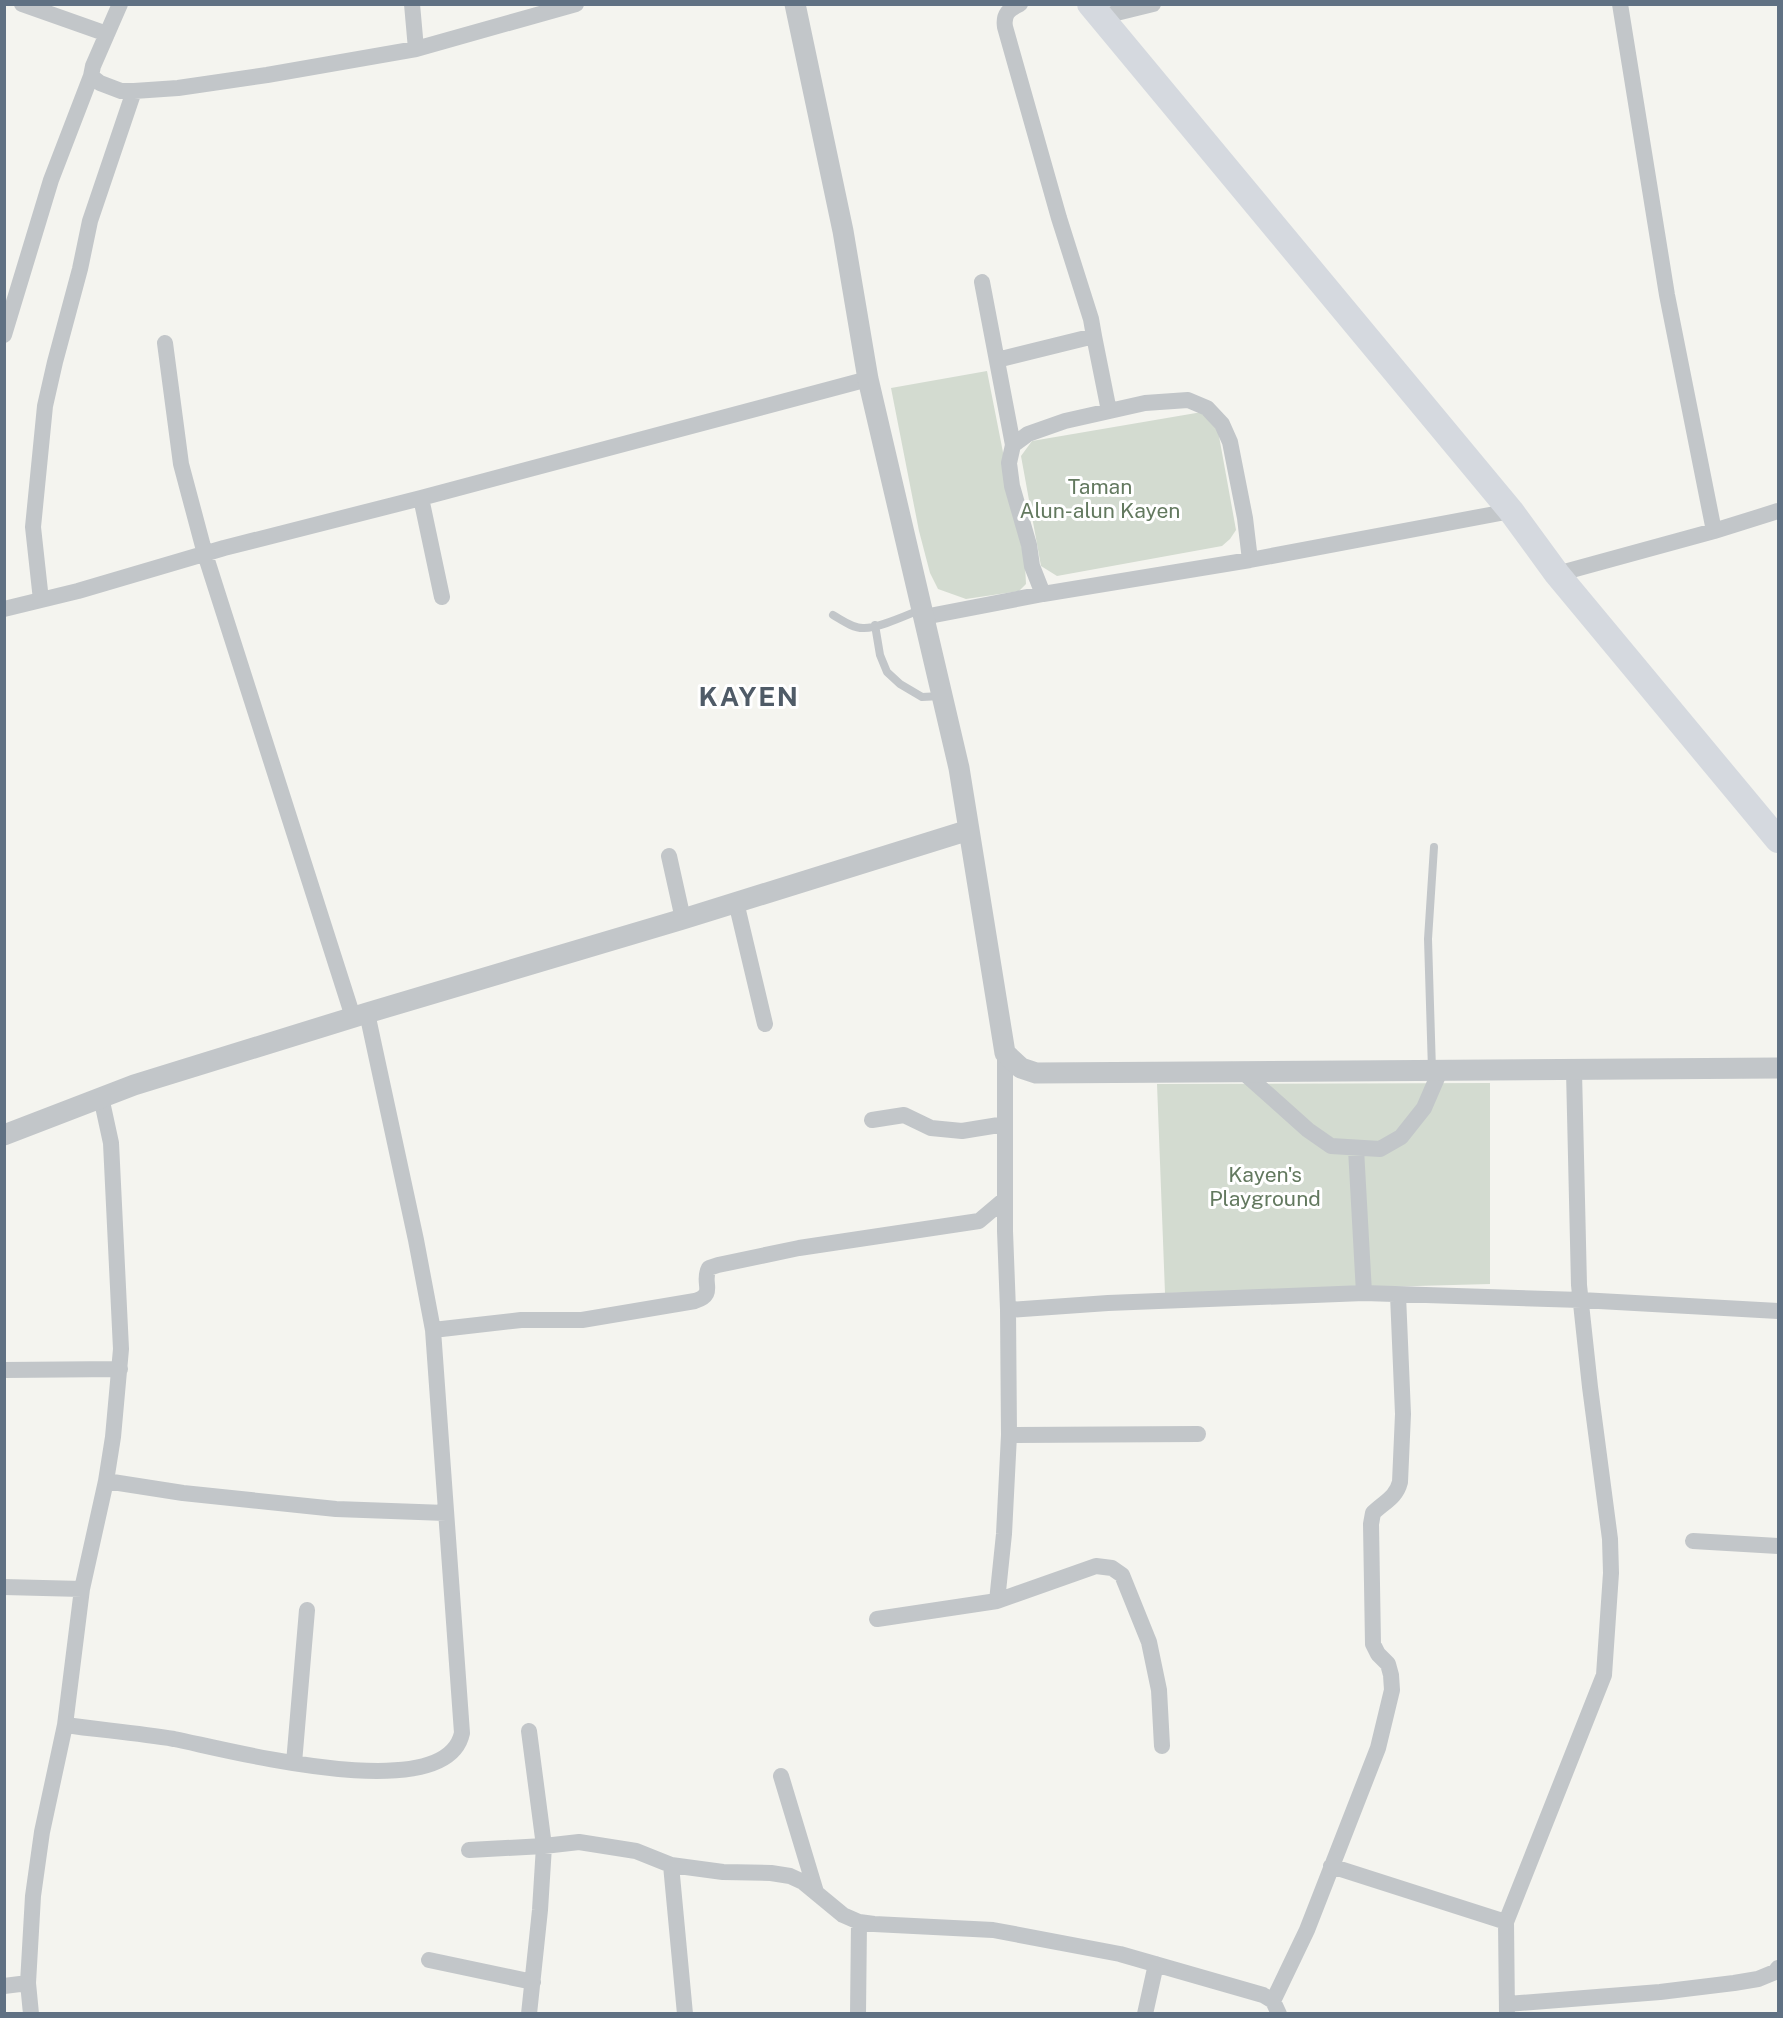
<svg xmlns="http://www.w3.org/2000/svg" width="1783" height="2018" font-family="'Public Sans',sans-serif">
	<rect width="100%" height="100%" fill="#f4f4ef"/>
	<path fill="#d3dbd0" d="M987,371L1025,564L1026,584L1019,591L966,599L938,589L930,573L919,531L891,388Z
		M1202,412L1217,425L1236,530L1230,539L1222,546L1057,576L1041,566L1021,456L1032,441Z
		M1490,1083V1284L1165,1293L1157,1084Z"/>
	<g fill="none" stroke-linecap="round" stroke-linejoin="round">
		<path stroke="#c2c6c9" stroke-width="8" d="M833,615C842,620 852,628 863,628C877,629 907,615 922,609
			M875,625L880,655L887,672L900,684L922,697L941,696
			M1432,1070L1428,939L1434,847"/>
		<path stroke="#c2c6c9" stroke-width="16" d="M22,4L107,34
			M120,4L93,66L91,76L100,83L121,91H134L178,88L267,75L416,49L576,4
			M412,4L416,49
			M1620,4L1667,295L1714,531
			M1100,17L1153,4
			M982,282L1013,445
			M4,335L51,180L91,76
			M1094,336L1109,411
			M165,343L181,464L205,554L353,1017
			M997,360L1094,336L1091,319L1059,218L1005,27C1003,14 1009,9 1020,4
			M421,498L442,597
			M1557,574L1714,531L1778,511
			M1043,594L1032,566L1029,545L1012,486L1009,463L1013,445L1028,434L1065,421L1145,403L1188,400L1207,408L1222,424L1230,442L1245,518L1250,560
			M41,600L33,527L45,406L55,362L80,269L90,221L134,91
			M4,609L78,591L224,548L421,498L868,379
			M924,617L1043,594L1250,560L1511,511
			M669,856L683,919
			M736,902L765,1024
			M367,1013L416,1240L433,1330L521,1320H582L695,1301C717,1294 701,1283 709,1268L718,1265L799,1248L979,1221L1005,1199
			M1005,1053V1231L1008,1310L1108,1303L1364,1293L1581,1300L1778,1311
			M1243,1072L1308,1130L1331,1146L1380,1149L1401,1137L1424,1108L1440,1071
			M872,1120L904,1115L931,1128L962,1131L1005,1124
			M1356,1149L1364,1293
			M4,1370L120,1369
			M1009,1435L1198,1434
			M106,1481L183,1493L336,1509L446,1513
			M1693,1541L1778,1546
			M4,1587L82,1589
			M997,1601L1004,1534L1009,1435L1008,1310
			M877,1619L997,1601L1096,1566L1112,1568L1122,1575L1149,1642L1159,1690L1162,1746
			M65,1725C101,1730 138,1733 174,1739C226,1749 446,1809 462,1733L433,1330
			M294,1763L307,1610
			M781,1776L816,1892
			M469,1850L544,1846L579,1842L636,1851L671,1865L723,1872L771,1873L790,1876L803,1882L843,1915L859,1922L874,1924L993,1930L1120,1954L1263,1995L1273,2001L1279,2014
			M671,1865L685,2014
			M1331,1866L1506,1922
			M429,1960L533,1982
			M4,1986L28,1983
			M1273,2001L1307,1930L1378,1748L1392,1690L1391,1675L1388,1664L1378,1654L1373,1644L1371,1524L1373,1513C1384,1502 1396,1498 1400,1482L1403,1414L1398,1295
			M1507,2004L1660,1992L1734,1983L1758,1979L1775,1972L1778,1968
			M31,2014L28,1983L33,1896L42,1832L65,1725L82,1589L106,1481L113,1437L121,1349L111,1143L101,1097
			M529,2014L540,1910L544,1846L529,1731
			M858,2014L859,1922
			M1145,2014L1156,1964
			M1507,2014L1506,1922L1604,1675L1611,1573L1610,1539L1590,1387L1579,1285L1574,1071"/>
		<path stroke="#c2c6c9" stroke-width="21" d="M795,4L843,231L868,379L959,768L1005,1053L1021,1068L1036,1073L1778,1068
			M4,1135L134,1085L367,1013L683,919L969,830"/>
		<path stroke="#d5d9df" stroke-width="26" d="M1090,4L1511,511L1557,574L1778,840"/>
	</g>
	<g text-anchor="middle" stroke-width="6" stroke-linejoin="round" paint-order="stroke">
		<g font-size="21" fill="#63795f" stroke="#fff">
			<text x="1100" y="494">Taman<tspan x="1100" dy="24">Alun-alun Kayen</tspan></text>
			<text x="1265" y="1182">Kayen's<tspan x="1265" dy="24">Playground</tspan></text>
		</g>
		<g font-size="27" font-weight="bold" letter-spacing="1.5" fill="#4f5b67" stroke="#fff">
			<text x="749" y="706">KAYEN</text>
		</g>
	</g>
	<rect width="1783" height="2018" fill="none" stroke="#607183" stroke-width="12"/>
</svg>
